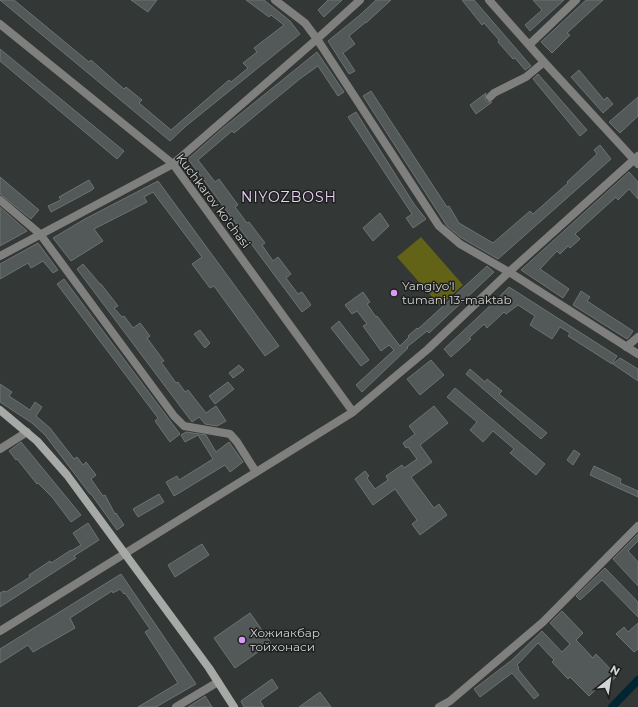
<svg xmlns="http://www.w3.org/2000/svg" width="638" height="707" font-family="Montserrat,sans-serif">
	<rect width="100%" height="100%" fill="#333836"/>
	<path fill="#636318" d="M421,237L463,285L440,306L397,257Z"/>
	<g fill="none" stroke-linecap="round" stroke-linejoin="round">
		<path stroke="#022532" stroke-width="8" d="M612,707L638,680"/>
	</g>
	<path fill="#535858" stroke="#6d7272" d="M0,0H14L89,62L91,60L100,68L124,89L126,87L142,100L139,103L171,130L229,80L231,82L248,68L243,63L257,52L254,48L284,25L271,15L269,17L246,0H264L290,21L300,34L186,126L170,141Z
		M131,0H157L148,12Z
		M328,0H342L324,17L318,10Z
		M376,0H391L366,23V22L349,36L355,44L343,53L355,71L349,74L328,41L360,15Z
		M462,0H474L531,66L525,70L515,58L513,59L498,42L499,40L484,23L482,25Z
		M533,0H564L530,31L525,25L542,10Z
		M586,0H603L567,33L570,35L552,53L541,42Z
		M0,49L124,151L117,159L0,61Z
		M317,52L344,92L338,96L318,66L301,78L234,133L232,131L198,160L215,182L219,179L238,205L235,207L247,223L249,222L265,243L262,245L273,261L278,257L291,274L286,278L298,294L302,292L311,305L302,312L188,159L223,128Z
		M579,70L604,100L607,97L613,104L603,113L571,77Z
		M538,74L587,130L580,136L533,79Z
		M371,91L447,207L449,206L459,223L493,243L530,211L533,214L568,183L567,182L597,154L594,150L600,145L611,159L498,259L460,237L447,226L363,96Z
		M486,93L485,98L486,101L492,102L476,114L470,105Z
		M638,97V116L620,133L609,122Z
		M356,112L414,204L426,219L413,228L406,218L412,214L348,117Z
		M629,172L638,182V199L629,189L618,200L616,197L575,234L580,239L570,248L568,246L560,254L557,251L540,269L569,289L563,298L521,270Z
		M0,177L39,210L31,219L0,194Z
		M89,180L94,188L92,190L51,212L48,206L61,200L59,197Z
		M158,181L279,346L265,356L214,286L210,288L192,264L202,257L153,192L144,197L147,202L94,229L103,241L71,261L53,238L85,219Z
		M0,207L27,231L0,246Z
		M380,213L389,226L373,241L363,228Z
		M38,243L58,270L53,273L43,261L31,268L28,263L0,279V264Z
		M83,264L100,284H101L118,306L114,308L122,317L124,316L133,328L140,323L150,336L147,338L164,361L161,362L176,383L178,382L185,392L188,390L206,413L216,406L226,421L217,426L205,424L199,417L192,422L77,269Z
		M487,266L494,272L429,333L427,331L407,347L408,348L362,392L356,385L394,350L389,345L381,351L363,326L367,324L357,311L352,314L345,305L363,292L370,302L367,304L376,317L377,316L400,346L409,337L408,336L417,328L418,329Z
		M64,279L180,434L170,442L155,421L158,418L57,284Z
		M509,287L617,356L612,364L568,336L570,333L560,327L552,339L530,325L535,316L518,305L506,314L504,312L487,328L484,324L469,338L471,339L451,357L444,349L493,303Z
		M581,291L590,297L587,301L633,331L629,337L627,339L573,305Z
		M339,321L369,360L361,366L331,328Z
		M200,330L210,343L205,348L194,334Z
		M620,358L638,369V381L613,364Z
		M431,360L444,375L420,395L407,379Z
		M239,365L244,370L233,378L229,373Z
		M470,369L485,382L487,379L502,391L499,394L547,433L541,439L466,374Z
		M228,382L234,389L215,404L209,396Z
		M0,384L12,392L9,396L30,410L35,402L42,407L36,416L50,428L74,459L77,457L83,465L86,462L96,475L91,479L103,496L105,495L115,514L116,513L124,525L117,530L91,494H90L45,435L32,423L0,402Z
		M455,388L545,464L536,475L510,453L514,449L493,431L483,442L470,430L477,422L447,397Z
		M434,406L448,423L420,445L432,462L411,477L434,508L439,504L447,515L420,535L412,524L417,520L395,489L373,505L355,479L365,471L369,476L367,478L375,489L388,480L386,476L402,465L404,468L417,459L408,447L406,448L403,443L415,434L409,426Z
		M186,432L206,435L216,452L229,442L243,462L230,472L225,465L174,496L166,482L177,476L179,480L213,459L198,435L185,442L181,435Z
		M21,442L81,515L71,522L52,497L38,483L37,484L17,459L16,460L9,451Z
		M574,450L580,454L573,465L567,460Z
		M594,466L621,479L620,483L638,491V497L590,475Z
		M159,494L164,502L138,517L133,509Z
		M88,523L99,540L74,556L76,558L0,607V593L4,591L6,592L30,577L29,575L50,561L51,563L71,550V551L81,545L73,533Z
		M638,534V541L628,551L638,562V586L613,559Z
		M202,544L209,555L175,577L168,565Z
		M605,568L638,602V617L602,580L580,600L576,596Z
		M121,574L196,684L156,707H138L178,683L145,632L150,629L125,593L124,594L120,589L113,593L112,591L70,618L75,628L33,652L28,645L0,663V649Z
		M562,611L583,633L576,640L593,658L596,654L617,676L608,684L605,681L589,696L570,677L568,679L552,662L554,660L538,643L517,665L519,668L518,669L539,695L534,699L512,673L480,697L474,689L512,660L542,631L562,652L570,644L550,623Z
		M250,613L271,643L235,668L214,638Z
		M638,623V649L634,652L616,634L624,627L628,632Z
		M272,679L278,688L260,701L264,707H244L241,701Z
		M320,692L331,707H299Z
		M205,696L212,707H188L204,697Z"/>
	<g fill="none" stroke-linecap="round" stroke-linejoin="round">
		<path stroke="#7f807e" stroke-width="8" d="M275,0L305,23L317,39L439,226L460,244L509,272L638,354
			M489,0L544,62L638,164
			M0,24L173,164L353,412
			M529,45L576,0
			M490,97L494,93L526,77L544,62
			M0,200L40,234L174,416L184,426L230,434L237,442L256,472
			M0,256L173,164L317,39L360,0
			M626,347L638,337
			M0,449L27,432
			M0,631L353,412L428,349L509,272L638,156
			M176,707L218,682
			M439,707L450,701L543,622L638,526"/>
		<path stroke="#a7a9a6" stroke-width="8" d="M0,410L37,441L67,475L209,668L234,707"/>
	</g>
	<g fill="#db99f6" stroke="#1d1f1e" stroke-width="1.5">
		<circle cx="394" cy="293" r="4"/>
		<circle cx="242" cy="640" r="4"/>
	</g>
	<g text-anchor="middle" stroke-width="3" stroke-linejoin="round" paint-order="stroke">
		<g font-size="12" fill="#d2d5d4" stroke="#1d1f1e">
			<text transform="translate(213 201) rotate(53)" y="4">Kuchkarov ko'chasi</text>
		</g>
		<g font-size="12" fill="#d2d5d4" stroke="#1d1f1e" text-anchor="start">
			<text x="402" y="290">Yangiyo'l<tspan x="402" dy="14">tumani 13-maktab</tspan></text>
			<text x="250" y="637">Хожиакбар<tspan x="250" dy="14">тойхонаси</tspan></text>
		</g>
		<g font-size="14" letter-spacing="1" fill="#edd1f8" stroke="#1d1f1e">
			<text x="289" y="202">NIYOZBOSH</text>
		</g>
	</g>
	<g transform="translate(610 679) rotate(30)" stroke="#1d1f1e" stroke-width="3" paint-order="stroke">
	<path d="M0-3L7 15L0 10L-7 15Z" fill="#d2d5d4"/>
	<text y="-6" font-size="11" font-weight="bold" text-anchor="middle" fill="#d2d5d4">N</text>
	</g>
</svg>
